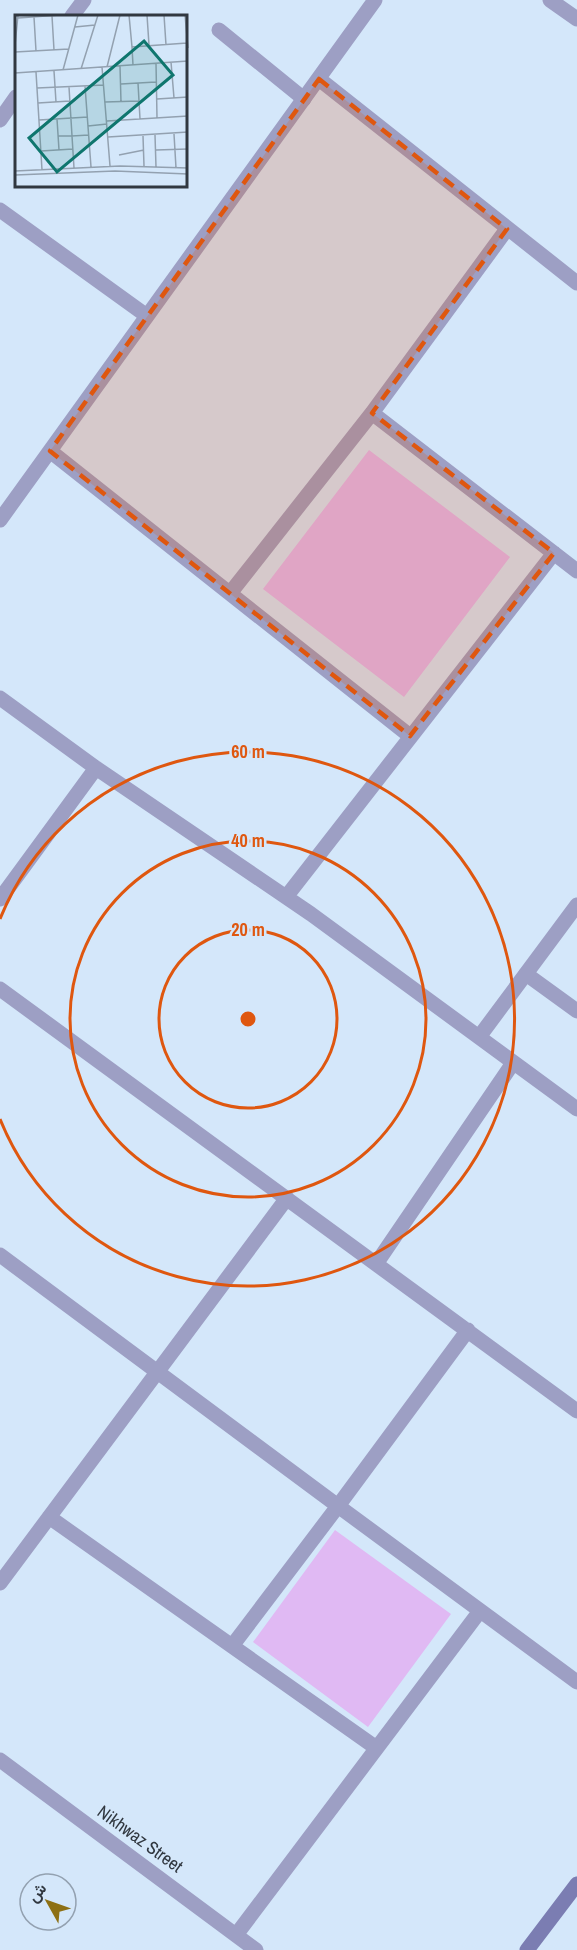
<svg xmlns="http://www.w3.org/2000/svg" width="577" height="1950" font-family="'Archivo Narrow',Vazirmatn,sans-serif">
	<rect width="100%" height="100%" fill="#d4e7fa"/>
	<path fill="#e0b9f3" d="M369,450L510,557L404,697L263,589Z
		M335,1530L451,1614L368,1727L253,1642Z"/>
	<g fill="none" stroke-linecap="round" stroke-linejoin="round">
		<path stroke="#9d9fc4" stroke-width="15" d="M219,30L304,99
			M526,974L577,1011"/>
		<path stroke="#9d9fc4" stroke-width="15" d="M550,0L577,19
			M72,16L84,0
			M319,79L577,283
			M0,120L16,97
			M0,210L147,316
			M372,413L577,571
			M50,451L410,736
			M0,520L375,0
			M231,592L372,413L507,229
			M0,698L96,768L311,914L577,1109
			M286,897L554,553
			M0,899L96,768
			M0,989L577,1411
			M479,1037L577,905
			M0,1255L338,1506L468,1330
			M376,1264L513,1063
			M49,1517L375,1747
			M0,1583L287,1198
			M232,1646L338,1506L577,1682
			M0,1760L256,1950
			M236,1935L480,1611"/>
		<path stroke="#7b7db2" stroke-width="15" d="M527,1950L577,1884"/>
	</g>
	<path fill="#df570f" fill-opacity="0.2" stroke="#df570f" stroke-width="4.5" stroke-dasharray="12 8" stroke-linejoin="round" d="M319,79L507,229L372,413L554,553L410,736L50,451Z"/>
	<g fill="none" stroke="#df570f" stroke-width="3">
		<circle cx="248" cy="1019" r="89"/>
		<circle cx="248" cy="1019" r="178"/>
		<path d="M0 919A267 267 0 1 1 0 1119"/>
	</g>
	<g text-anchor="middle" stroke-width="5" stroke-linejoin="round" paint-order="stroke">
		<g font-size="18" fill="#313840" stroke="#d4e7fa">
			<text transform="translate(140 1839) rotate(36)" y="6">Nikhwaz Street</text>
		</g>
	</g>
	<g transform="translate(15 15)">
		<rect width="172" height="172" fill="#d4e7fa"/>
		<path fill="none" stroke="#93a1b0" stroke-width="1.5" d="M114,0L117,32M132,0L134,30M149,0L151,30M170,0L173,33M37,1L39,35M19,2L21,36M3,3L45,0M60,12L80,10M0,30L3,0M0,37L54,34M156,47L159,83M141,48L142,103M118,50L117,32L172,28M105,51L106,87M87,52L95,151M92,52L105,0M66,54L83,0M48,55L63,0M39,56L41,87M21,57L27,155M0,58L173,46M123,68L125,104M106,69L141,67M70,71L76,152M54,72L57,121L74,120M22,73L89,70M142,84L173,82M90,87L124,86M23,88L55,86M42,104L44,135M24,105L73,102M92,106L173,101M73,111L92,109M159,119L161,153M140,120L141,152M43,121H57L59,153M128,121L129,151M93,122L173,117M141,135L173,134M26,136L58,134M104,140L129,135M0,156L105,151L173,153M0,160L100,156L173,159"/>
		<path fill="#0f766e" fill-opacity="0.15" stroke="#0f766e" stroke-width="3" d="M129,26L158,60L42,157L14,123Z"/>
		<rect width="172" height="172" fill="none" stroke="#313840" stroke-width="3"/>
	</g>
	<circle cx="248" cy="1019" r="9" fill="#df570f" stroke="#d4e7fa" stroke-width="3"/>
	<g font-size="18" text-anchor="middle" font-weight="bold" fill="#df570f" stroke="#d4e7fa" stroke-width="5" stroke-linejoin="round" paint-order="stroke">
		<text x="248" y="758">60 m</text>
		<text x="248" y="847">40 m</text>
		<text x="248" y="936">20 m</text>
	</g>
	<g transform="translate(48 1902) rotate(310)"><circle r="28" fill="#d4e7fa" stroke="#93a1b0" stroke-width="1.5"/>
	<path d="M0-4.5L10 22L0 15L-10 22Z" fill="#8d7014"/>
	<text y="-9" font-size="16" font-weight="bold" text-anchor="middle" fill="#313840">ش</text>
	</g>
</svg>
